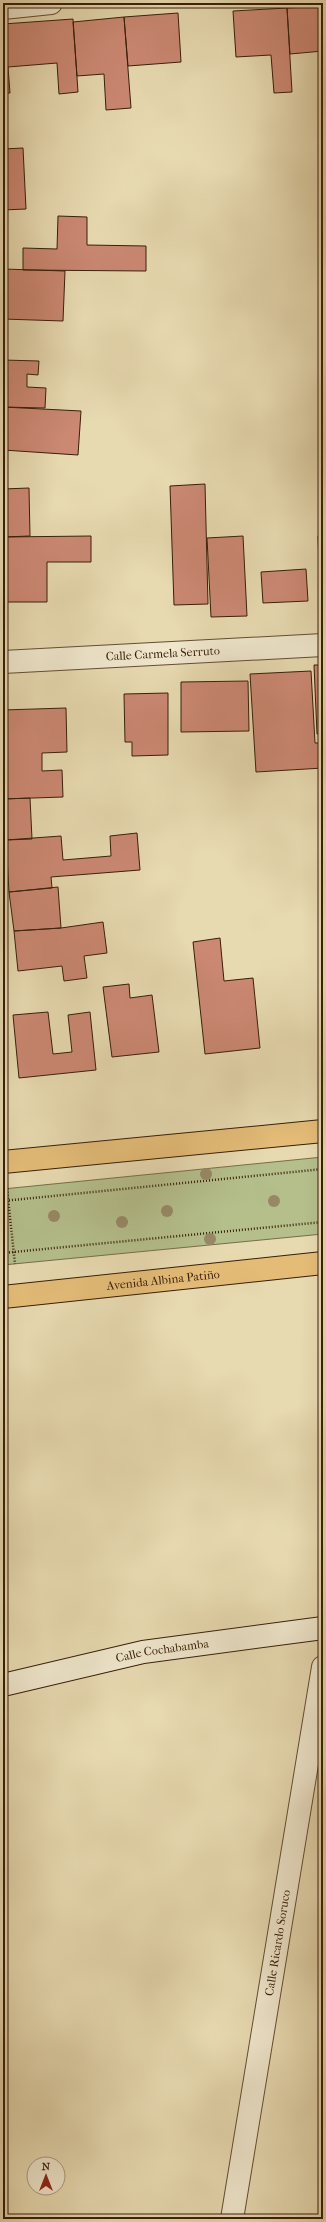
<svg xmlns="http://www.w3.org/2000/svg" width="326" height="2222" font-family="'IM FELL French Canon',serif">
	<rect width="100%" height="100%" fill="#e7d9b0"/>
	<filter id="stains"><feTurbulence type="fractalNoise" baseFrequency=".005" numOctaves="4"/><feColorMatrix values="0 0 0 0 .2 0 0 0 0 .09 0 0 0 0 .02 0 0 0 .5 -.17"/></filter>
	<radialGradient id="worn" r=".72"><stop offset=".6" stop-color="#630" stop-opacity="0"/><stop offset="1" stop-color="#630" stop-opacity=".3"/></radialGradient>
	<path fill="#b4bf8c" stroke="#766e4a" d="M323,1157V1234L3,1265V1189Z"/>
	<path fill="#cb8873" stroke="#381e08" d="M323,6V51L290,54L287,8Z
		M287,8L292,92L274,93L271,55L236,57L233,11Z
		M178,13L181,62L128,66L124,17Z
		M124,17L131,108L106,110L104,74L77,76L73,22Z
		M73,19L78,92L59,94L57,63L8,67L10,93H3V24Z
		M23,148L26,209L3,210V149Z
		M58,216L87,217V245L146,246V271L23,270V248L57,249Z
		M3,269L65,271L63,321L3,319Z
		M3,360L39,361L38,375L27,374V387L46,388L45,408L3,407Z
		M3,407L81,411L78,455L3,450Z
		M205,484L208,604L174,605L170,486Z
		M29,488L30,536L3,537V489Z
		M91,536V562H47V602H3V537Z
		M243,536L247,616L211,617L207,538Z
		M318,536H323V589H320Z
		M306,569L308,601L263,603L261,572Z
		M314,665H323V734H317Z
		M311,671L315,743H322L323,768L256,772L250,674Z
		M248,681L249,731L181,732V682Z
		M168,693V755L132,756V742H125L124,694Z
		M66,708L67,752L42,753V771L62,770L63,797L3,799V710Z
		M30,798L32,839L6,840L3,799Z
		M137,833L140,870L51,877L52,888L9,892L6,840L61,836L63,860L111,856L110,836Z
		M58,887L61,928L14,931L9,892Z
		M103,922L107,953L84,956L87,978L64,981L62,966L18,971L14,931L61,928Z
		M220,938L224,981L253,978L260,1048L205,1054L193,942Z
		M129,984L130,998L152,995L159,1052L112,1057L103,987Z
		M48,1012L53,1054L72,1052L68,1015L90,1012L96,1070L19,1078L13,1015Z"/>
	<g fill="none" stroke-linecap="round" stroke-linejoin="round">
		<defs>
			<g id="minor">
				<path d="M3,8L51,3"/>
				<path id="s1" d="M3,662L323,645"/>
				<path id="s2" d="M232,2219L323,1667"/>
			</g>
			<g id="secondary">
				<path id="s3" d="M3,1685L143,1652L323,1628"/>
			</g>
			<g id="primary">
				<path d="M3,1162L323,1131"/>
				<path id="s4" d="M3,1297L323,1263"/>
			</g>
		</defs>
		<use href="#minor" stroke="#644d32" stroke-width="24"/>
		<use href="#secondary" stroke="#381e08" stroke-width="24"/>
		<use href="#primary" stroke="#381e08" stroke-width="24"/>
		<path stroke="#381e08" stroke-width="2.5" stroke-dasharray="1 2" stroke-linecap="butt" d="M7,1189L15,1264
			M3,1201L323,1169
			M3,1253L323,1222"/>
		<use href="#minor" stroke="#efe6cc" stroke-width="22"/>
		<use href="#secondary" stroke="#efe6cc" stroke-width="22"/>
		<use href="#primary" stroke="#e4bc78" stroke-width="22"/>
	</g>
	<g fill="#988866">
		<circle cx="206" cy="1174" r="6"/>
		<circle cx="274" cy="1201" r="6"/>
		<circle cx="167" cy="1211" r="6"/>
		<circle cx="54" cy="1216" r="6"/>
		<circle cx="122" cy="1222" r="6"/>
		<circle cx="210" cy="1239" r="6"/>
	</g>
	<g text-anchor="middle" stroke-width="3" stroke-linejoin="round" paint-order="stroke">
		<g font-size="12" fill="#381e08" stroke="#efe6cc">
			<text dy="4" stroke="none"><textPath href="#s1" startOffset="160">Calle Carmela Serruto</textPath></text>
			<text dy="4" stroke="none"><textPath href="#s4" startOffset="161">Avenida Albina Patiño</textPath></text>
			<text dy="4" stroke="none"><textPath href="#s3" startOffset="163">Calle Cochabamba</textPath></text>
			<text dy="4" stroke="none"><textPath href="#s2" startOffset="280">Calle Ricardo Soruco</textPath></text>
		</g>
	</g>
	<rect width="326" height="2222" fill="none" stroke="#e7d9b0" stroke-width="16"/>
	<rect x="4" y="4" width="318" height="2214" fill="none" stroke="#381e08" stroke-width="2"/>
	<rect x="8" y="8" width="310" height="2206" fill="none" stroke="#381e08"/>
	<g transform="translate(46 2176)"><circle r="19" fill="#efe6cc" stroke="#a6967e"/>
	<path d="M0-3L7 15L0 10L-7 15Z" fill="#8f2418"/>
	<text y="-6" font-size="11" font-weight="bold" text-anchor="middle" fill="#381e08">N</text>
	</g>
	<rect width="100%" height="100%" filter="url(#stains)"/>
	<rect width="100%" height="100%" fill="url(#worn)"/>
</svg>
